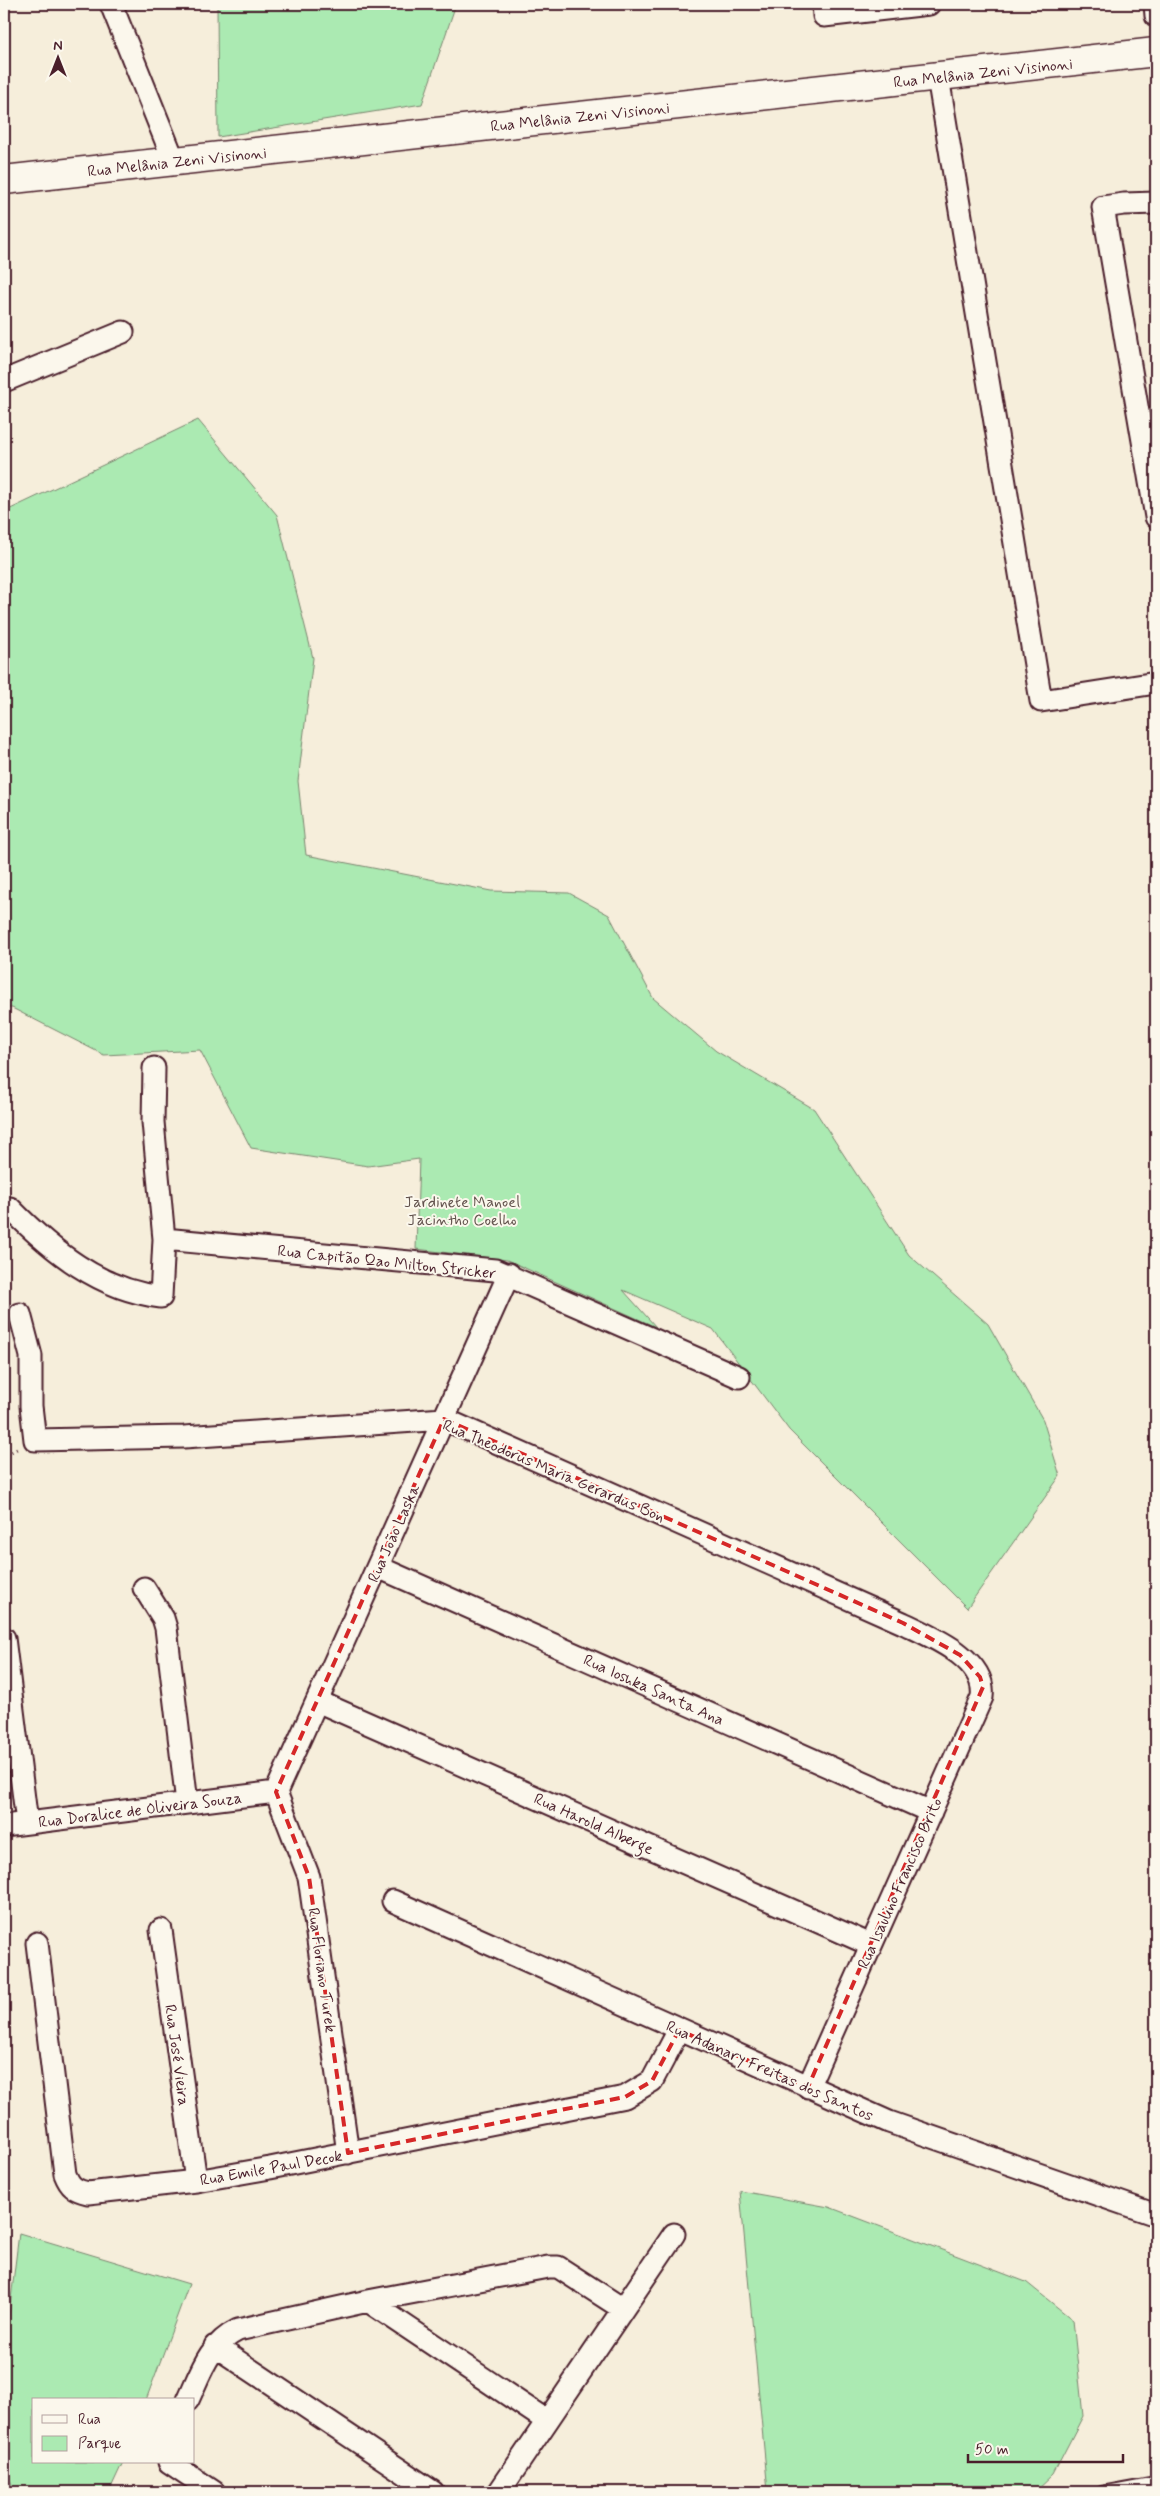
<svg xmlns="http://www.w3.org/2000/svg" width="1160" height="2496" font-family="Mynerve,sans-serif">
	<rect width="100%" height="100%" fill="#f6eedb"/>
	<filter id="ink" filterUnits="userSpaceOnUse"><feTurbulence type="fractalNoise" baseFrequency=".02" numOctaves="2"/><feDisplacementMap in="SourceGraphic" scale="10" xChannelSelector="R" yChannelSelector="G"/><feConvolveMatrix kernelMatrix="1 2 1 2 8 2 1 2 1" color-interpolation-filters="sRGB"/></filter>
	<g filter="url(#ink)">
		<path fill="#abeab2" stroke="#7a846e" d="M217,4H456L422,104L218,137Z
			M198,420L277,515L313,658L298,781L306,855L491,891L569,893L609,915L653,998L716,1051L814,1109L909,1255L988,1324L1043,1420L1060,1476L967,1608L789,1430L713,1329L623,1290L656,1327L507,1260L416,1249L419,1159L368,1166L251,1148L200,1050L104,1055L12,1008H4V512Z
			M740,2191L829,2207L1026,2282L1073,2320L1083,2416L1053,2474L1034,2492H768Z
			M19,2233L189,2284L146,2400H34V2462H123L109,2492H14L10,2479L5,2389L9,2316Z"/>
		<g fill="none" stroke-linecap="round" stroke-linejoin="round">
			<defs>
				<path id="lane" d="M1102,2492L1156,2482"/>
				<path id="street" d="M111,4L174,161
					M823,4L824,16L929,4
					M1155,4L1156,16
					M938,77L1041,701L1156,683
					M1156,203L1124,204L1103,207L1156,517
					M4,381L123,332
					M10,1208C52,1251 100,1290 161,1297L164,1239L153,1122L154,1068
					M164,1239L495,1270L739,1377
					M20,1314L31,1356V1406L35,1440L184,1437L444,1419L903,1623C932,1637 987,1659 982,1697L808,2087
					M378,1567L931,1812
					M144,1588L163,1618L166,1628L187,1803
					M4,1638L27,1823
					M317,1701L871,1945
					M276,1792L509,1274
					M276,1792L309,1877L348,2153
					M4,1826L276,1792
					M393,1901L889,2122L1156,2215
					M161,1930L196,2181
					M37,1943L65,2174C70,2187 75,2190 88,2193L196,2181L270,2168L625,2097L652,2081L679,2030
					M368,2301L547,2421
					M215,2346L433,2492
					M188,2400C201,2372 209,2344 238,2330L368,2301L548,2267H558L623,2309
					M169,2462L214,2492
					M499,2492L674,2234"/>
				<path id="secondary" d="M4,180L1156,52"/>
			</defs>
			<use href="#lane" stroke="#4a1f2b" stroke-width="14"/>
			<use href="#street" stroke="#4a1f2b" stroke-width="25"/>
			<use href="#secondary" stroke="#4a1f2b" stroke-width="31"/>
			<path stroke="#4a1f2b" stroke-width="3" stroke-dasharray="1 4" stroke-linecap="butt" d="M7,1454L17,1449"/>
			<use href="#lane" stroke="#fbf7ec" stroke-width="10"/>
			<use href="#street" stroke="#fbf7ec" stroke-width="21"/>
			<use href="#secondary" stroke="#fbf7ec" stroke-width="28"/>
		</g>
	</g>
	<path fill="none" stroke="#d62828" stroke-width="4" stroke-dasharray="10 6" stroke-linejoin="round" d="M444,1419L903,1623L960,1655L980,1677L983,1687L808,2087L679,2030L652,2081L625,2097L348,2153L309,1877L276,1792Z"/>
	<g text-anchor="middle" stroke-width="4" stroke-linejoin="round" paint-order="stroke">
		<g font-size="16" fill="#4a1f2b" stroke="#fbf7ec">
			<text transform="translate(983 72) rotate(-6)" y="6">Rua Melânia Zeni Visinoni</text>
			<text transform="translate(580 116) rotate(-6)" y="6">Rua Melânia Zeni Visinoni</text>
			<text transform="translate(177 161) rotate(-6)" y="6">Rua Melânia Zeni Visinoni</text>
			<text transform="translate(387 1261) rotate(6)" y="6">Rua Capitão Qao Milton Stricker</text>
			<text transform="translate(554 1470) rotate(23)" y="6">Rua Theodorus Maria Gerardus Bon</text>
			<text transform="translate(393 1533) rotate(-66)" y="6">Rua João Laska</text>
			<text transform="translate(654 1689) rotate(24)" y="6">Rua Ioshka Santa Ana</text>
			<text transform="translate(140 1809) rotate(-7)" y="6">Rua Doralice de Oliveira Souza</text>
			<text transform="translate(594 1823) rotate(24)" y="6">Rua Harold Alberge</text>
			<text transform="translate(899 1883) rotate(-66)" y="6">Rua Isaulino Francisco Brito</text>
			<text transform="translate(323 1970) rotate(82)" y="6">Rua Floriano Turek</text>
			<text transform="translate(178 2055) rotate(82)" y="6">Rua José Vieira</text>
			<text transform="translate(770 2070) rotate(24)" y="6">Rua Adanary Freitas dos Santos</text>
			<text transform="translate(271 2167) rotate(-10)" y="6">Rua Emile Paul Decok</text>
		</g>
		<g font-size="16" fill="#62524d" stroke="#fbf7ec">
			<text x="462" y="1207">Jardinete Manoel<tspan x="462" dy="18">Jacintho Coelho</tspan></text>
		</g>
	</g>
	<rect width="1160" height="2496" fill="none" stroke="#fbf7ec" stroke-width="20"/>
	<rect x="10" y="10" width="1140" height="2476" fill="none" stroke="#4a1f2b" stroke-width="2" filter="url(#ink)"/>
	<rect x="32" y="2398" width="162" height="65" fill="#fbf7ec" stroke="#b4a19f"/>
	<rect x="42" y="2415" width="25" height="8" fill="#fbf7ec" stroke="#b4a19f"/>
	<text x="78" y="2424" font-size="15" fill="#4a1f2b">Rua</text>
	<rect x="42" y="2436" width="25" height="15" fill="#abeab2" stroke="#b4a19f"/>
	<text x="78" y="2448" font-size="15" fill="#4a1f2b">Parque</text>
	<g transform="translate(58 58)" stroke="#fbf7ec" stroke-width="4" paint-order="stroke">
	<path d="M0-4L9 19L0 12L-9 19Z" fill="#4a1f2b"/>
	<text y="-8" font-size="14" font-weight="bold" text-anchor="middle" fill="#4a1f2b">N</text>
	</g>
	<path d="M968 2454v8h155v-8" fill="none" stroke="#4a1f2b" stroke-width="2.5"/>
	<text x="975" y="2454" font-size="15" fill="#4a1f2b" stroke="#fbf7ec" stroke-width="4" paint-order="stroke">50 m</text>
</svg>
